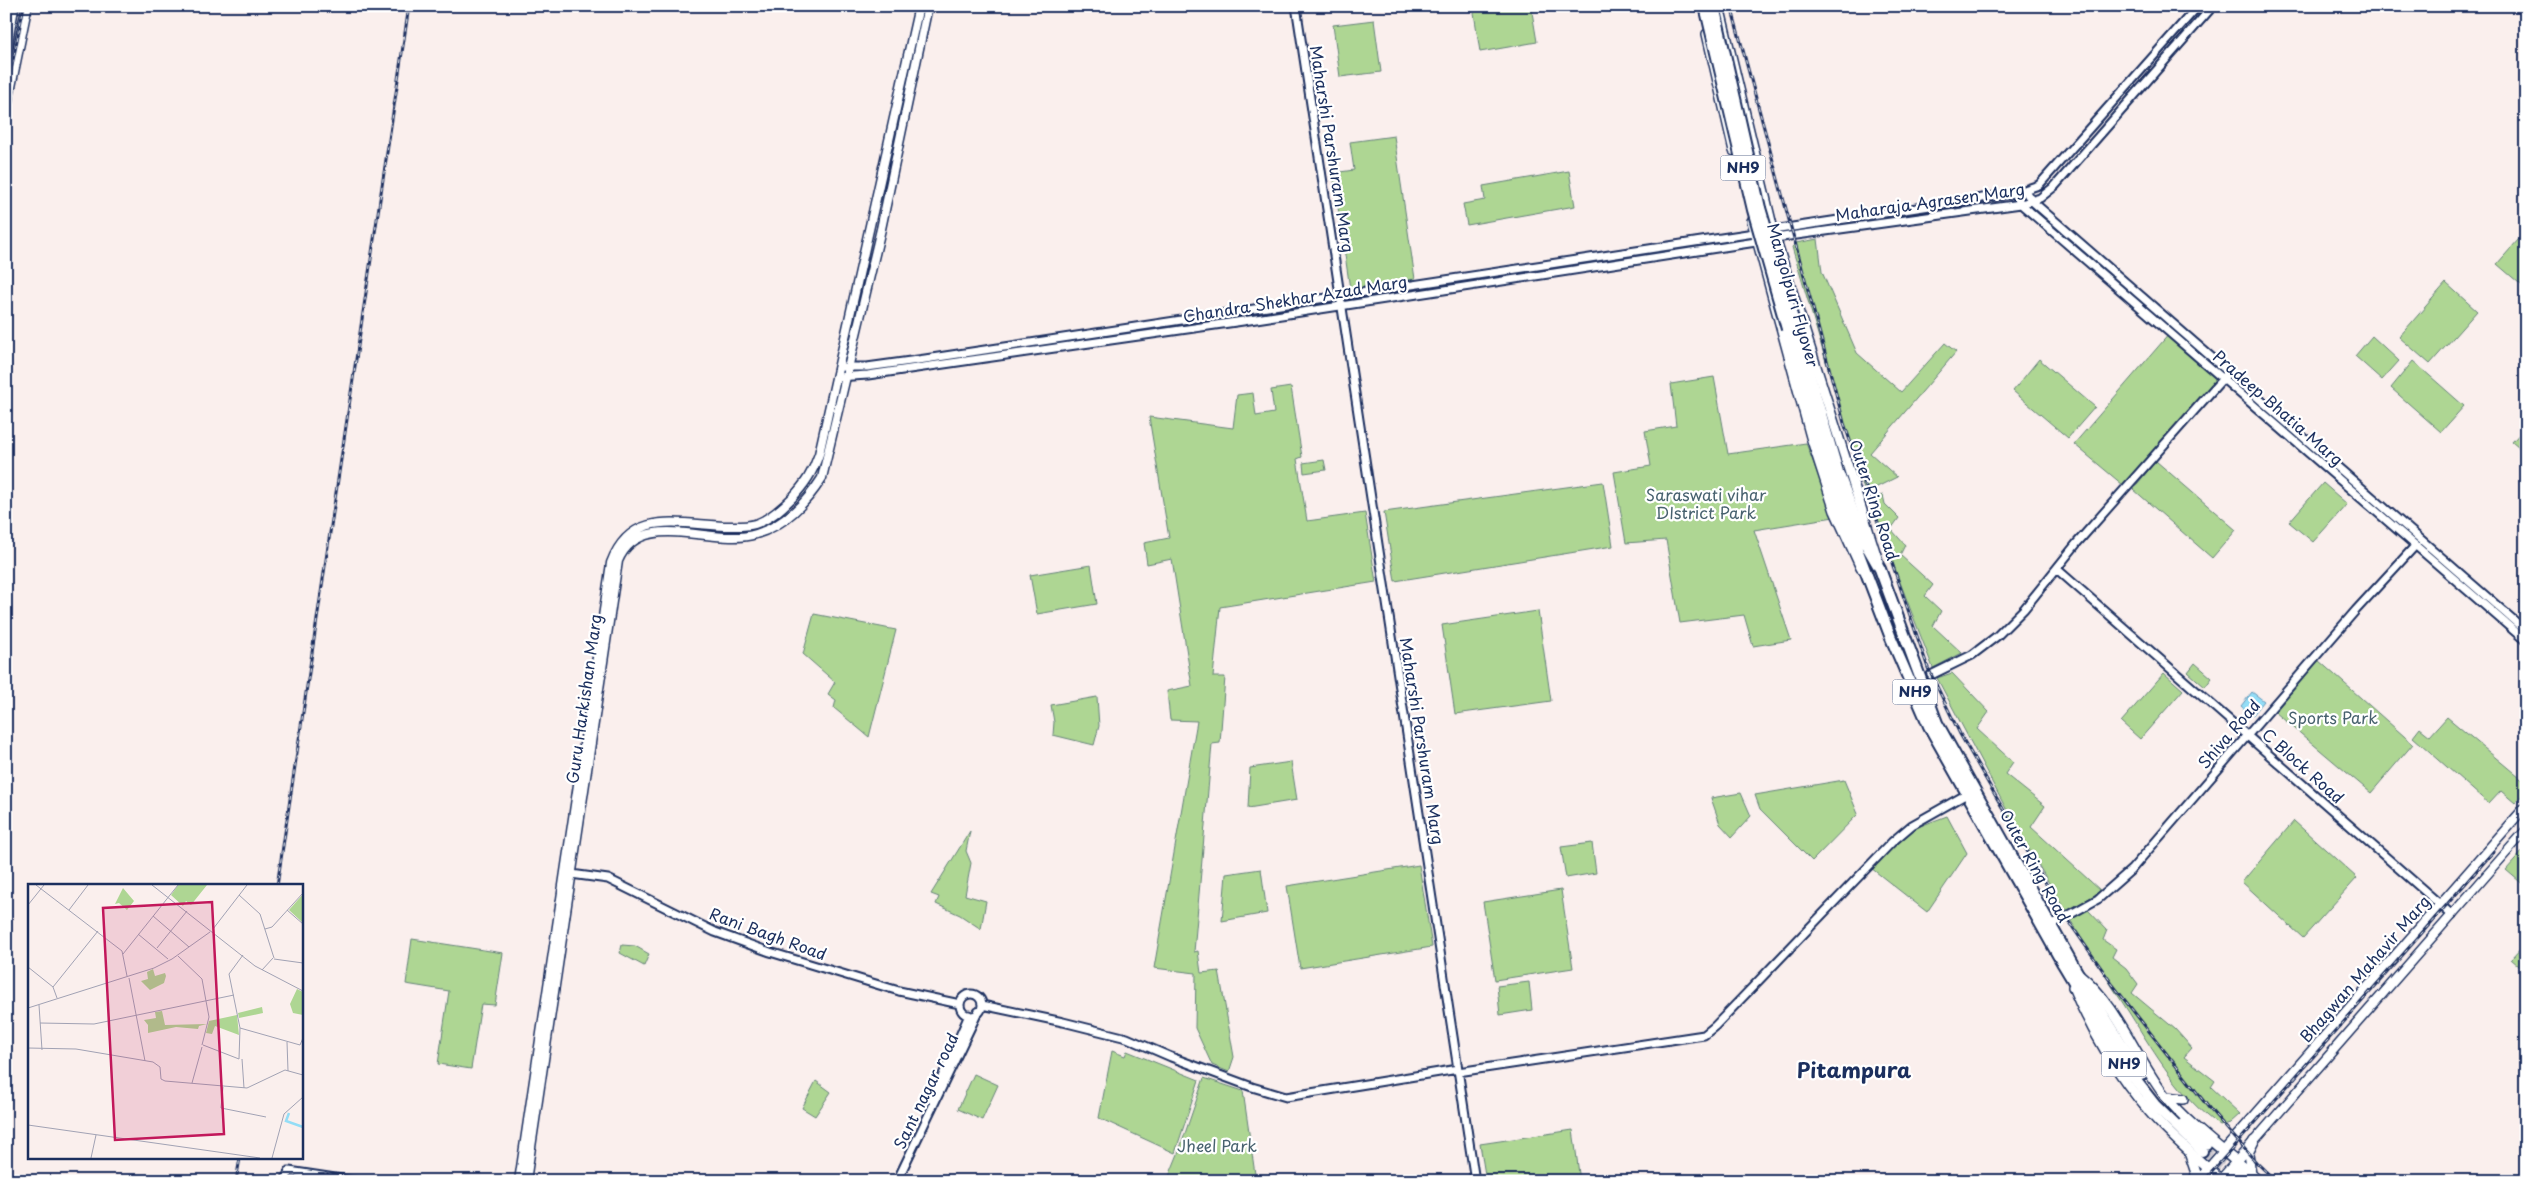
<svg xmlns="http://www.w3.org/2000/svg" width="2532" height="1187" font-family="'Playpen Sans',sans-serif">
	<rect width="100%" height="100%" fill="#faefed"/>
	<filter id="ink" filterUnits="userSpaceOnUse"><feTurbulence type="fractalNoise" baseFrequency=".02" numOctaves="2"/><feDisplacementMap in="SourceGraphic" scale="10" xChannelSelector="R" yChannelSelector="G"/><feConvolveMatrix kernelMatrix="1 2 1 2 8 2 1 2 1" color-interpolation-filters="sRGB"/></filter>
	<g filter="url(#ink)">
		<path fill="#aed693" stroke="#648278" d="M1473,6H1531L1537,42L1480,52Z
			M1374,20L1381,72L1340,77L1333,25Z
			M1394,136L1415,279L1350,289L1333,173L1354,170L1350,142Z
			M1569,171L1575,206L1467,225L1463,204L1485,200L1483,186Z
			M2526,231V289L2497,264Z
			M1818,239L1822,272L1857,353L1901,392L1945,343L1956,352L1870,453L1897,477L1865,493L1792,247L1796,243Z
			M2446,283L2477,311L2430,364L2399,337Z
			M2170,333L2217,378L2123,485L2074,444Z
			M2372,336L2399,361L2382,380L2355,356Z
			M2039,359L2095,407L2068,438L2013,391Z
			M2413,361L2464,406L2441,432L2391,388Z
			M1714,377L1728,454L1806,443L1834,517L1754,530L1791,640L1753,646L1744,615L1680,623L1666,540L1626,543L1614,472L1651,466L1645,431L1676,426L1671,384Z
			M1291,387L1302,457L1297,459L1307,521L1365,513L1376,582L1220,607L1213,677H1225L1220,743L1212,744L1194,952L1198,951L1201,973L1219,971L1234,1057L1229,1072L1212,1065L1195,1028L1196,973L1154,968L1197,721L1170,720L1167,691L1192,686L1172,559L1147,564L1144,543L1169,538L1149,417L1233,428L1237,395L1253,393L1256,416L1274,413L1271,390Z
			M2526,427V454L2512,442Z
			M1324,460L1326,470L1304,473L1303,463Z
			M2156,461L2236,530L2212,558L2133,489Z
			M1603,482L1613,546L1395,581L1384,512Z
			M2323,483L2347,504L2313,542L2289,522Z
			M1883,495L1885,504L1899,518L1891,529L1905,545L1900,555L1933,585L1925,596L1941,611L1933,626L1962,653L1933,668L1868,499Z
			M1091,565L1097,604L1037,614L1030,575Z
			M1538,611L1551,701L1455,714L1442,625Z
			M814,614L896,630L869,737L834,708L836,700L828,694L835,682L803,654Z
			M2318,660L2413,744L2371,793L2275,712Z
			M2195,663L2212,678L2205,687L2188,672Z
			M1952,673L1989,712L1977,729L2013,762L2005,774L2045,806L2031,827L2101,891L2066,912L2012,820L1937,678Z
			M2164,673L2183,690L2140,739L2121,722Z
			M1097,697L1099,726L1094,745L1053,735L1054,722L1051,705Z
			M2447,717L2526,783V791L2515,803L2501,791L2489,804L2413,737L2420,728L2430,736Z
			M1291,762L1297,800L1248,808L1250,768Z
			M1844,780L1858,814L1812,861L1760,809L1755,795Z
			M1741,793L1751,816L1732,837L1720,824L1711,798Z
			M1947,816L1967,853L1927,912L1871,868L1915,828Z
			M2294,821L2357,878L2303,938L2242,882Z
			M970,831L966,851L971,863L965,895L986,901L981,929L960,915L936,904L939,897L931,894Z
			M1592,843L1596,873L1566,878L1561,847Z
			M2523,851L2526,854V887L2506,870Z
			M1419,865L1432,947L1300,968L1287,886Z
			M1261,869L1267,913L1222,921L1226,874Z
			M1561,890L1573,968L1495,980L1483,902Z
			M2088,910L2107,930L2103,940L2116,949L2112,957L2126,968L2138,984L2132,993L2175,1029L2192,1048L2184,1057L2215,1081L2211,1087L2240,1114L2230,1123L2220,1126C2181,1099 2155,1054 2130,1014C2109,982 2089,950 2069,918Z
			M412,939L503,953L495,1005L481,1004L471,1069L438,1064L449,991L406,984Z
			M2526,943V972L2511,959Z
			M622,945L635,946L649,954L644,966L620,953Z
			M1529,982L1532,1010L1500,1015L1497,986Z
			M1112,1051L1125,1056L1127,1051L1199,1080L1175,1153L1099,1118Z
			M974,1074L998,1085L982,1120L958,1109Z
			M1204,1078L1243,1091L1256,1181H1167L1178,1154Z
			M816,1081L831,1092L815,1116L802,1108Z
			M1573,1130L1580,1181H1486L1480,1144Z"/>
		<path fill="#94ddf6" stroke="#6497b9" d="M2252,692L2264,701L2252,716L2241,706Z"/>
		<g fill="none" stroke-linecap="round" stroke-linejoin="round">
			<path stroke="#cdc9d0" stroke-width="10" stroke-dasharray="10 5" stroke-linecap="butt" d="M2206,1145L2238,1172
				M2202,1151L2236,1181"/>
			<defs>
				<path id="tertiary" d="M1296,6L1475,1181
					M2025,191L2032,201L2526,631
					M2015,193L2021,204L2526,641
					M1773,230L2015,193L2039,185L2198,6
					M1775,238L2021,204L2040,198L2055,186L2213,6
					M839,367H867L925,359L1754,233
					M837,377L868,375L1243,321L1756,242
					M2058,570L2452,915
					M1931,675L1972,655L1997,636L2024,609L2077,543L2225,376
					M571,874L608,879L715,932L770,952L899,991L960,1004
					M2051,925L2098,899L2131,870L2356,610L2415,546
					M960 1005a11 11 0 1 1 22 0a11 11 0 1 1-22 0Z
					M982,1005L1063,1022L1127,1038L1171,1057L1252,1087L1286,1097L1458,1069
					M1458,1072L1704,1035L1715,1026L1892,842L1912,825L1967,794
					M932,1100L969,1015
					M285,1181L289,1171L355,1181
					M897,1181L978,1012"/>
				<path id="secondary" d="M519,1181L611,563C631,509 677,524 724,526C735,526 745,527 755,524C769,520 781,509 792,498C805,484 813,472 819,454L919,6
					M526,1181L618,561C640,507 714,548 756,534C784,526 807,502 822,478L881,229L928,6
					M2197,1181L2526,806
					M2219,1181L2526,830"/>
				<path id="primary" d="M1719,6L1775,238L1878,561
					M1707,34L1734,151
					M6,49L14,6
					M6,109L27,6
					M1752,221L1811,437L1835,511L1861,568
					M2079,974C2118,1005 2135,1057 2165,1096C2187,1124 2231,1156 2259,1181
					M2073,987C2091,1030 2118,1076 2149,1111C2171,1137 2197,1158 2222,1181
					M2166,1097L2183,1099
					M2190,1155L2196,1173L2195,1181
					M2251,1174L2248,1153L2254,1141
					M2230,1181L2238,1170L2249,1173"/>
				<path id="trunk" d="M1795,326L1838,472L1864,541L1880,569L1937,723L2077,972L2141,1075
					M1787,329L1822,448L1846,520L1891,638L1929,726L2063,964L2123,1064L2155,1105L2202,1151
					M2184,1123L2206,1145
					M2241,1175L2247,1181"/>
			</defs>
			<use href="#tertiary" stroke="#1b2f5e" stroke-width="11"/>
			<use href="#secondary" stroke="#1b2f5e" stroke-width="11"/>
			<use href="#primary" stroke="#1b2f5e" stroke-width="12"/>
			<use href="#trunk" stroke="#1b2f5e" stroke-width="14"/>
			<use href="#tertiary" stroke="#fff" stroke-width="7"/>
			<use href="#secondary" stroke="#fff" stroke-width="8"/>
			<use href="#primary" stroke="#fff" stroke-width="9"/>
			<use href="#trunk" stroke="#fff" stroke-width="10"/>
			<defs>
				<path id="rail" d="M1731,6L1844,423L1928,668L1960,734L2064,915L2113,985L2209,1108L2256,1162L2276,1181
					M6,95L24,6
					M277,886L409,6
					M236,1181L240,1158
					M2204,1181L2494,851"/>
			</defs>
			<use href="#rail" stroke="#1b2f5e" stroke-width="3"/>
			<use href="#rail" stroke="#fff" stroke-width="1" stroke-dasharray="4" stroke-linecap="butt"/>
			<defs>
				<path id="trunk-bridge" d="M1705,6L1753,210L1787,329
					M1714,6L1760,208L1795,326"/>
			</defs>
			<use href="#trunk-bridge" stroke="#1b2f5e" stroke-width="14" stroke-linecap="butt"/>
			<use href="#trunk-bridge" stroke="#fff" stroke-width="10"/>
		</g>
	</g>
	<g text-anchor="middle" stroke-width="4.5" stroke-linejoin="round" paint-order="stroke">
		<g fill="#fff" stroke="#5f6d8e" stroke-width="1">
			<rect x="1720.5" y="155.5" width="45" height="25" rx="4"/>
			<rect x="1892.5" y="679.5" width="45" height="25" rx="4"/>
			<rect x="2101.5" y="1051.5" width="45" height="25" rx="4"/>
		</g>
		<g font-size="15" font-weight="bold" fill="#1b2f5e">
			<text x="1743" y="173">NH9</text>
			<text x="1915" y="697">NH9</text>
			<text x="2124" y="1069">NH9</text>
		</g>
		<g font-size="16" fill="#1b2f5e" stroke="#fff">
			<text transform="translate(1332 149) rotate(81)" y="6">Maharshi Parshuram Marg</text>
			<text transform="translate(1930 202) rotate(-8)" y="6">Maharaja Agrasen Marg</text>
			<text transform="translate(1793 295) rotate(74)" y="6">Mangolpuri Flyover</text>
			<text transform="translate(1295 299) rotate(-9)" y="6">Chandra Shekhar Azad Marg</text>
			<text transform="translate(2278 408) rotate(41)" y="6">Pradeep Bhatia Marg</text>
			<text transform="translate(1874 500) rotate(72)" y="6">Outer Ring Road</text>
			<text transform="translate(584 699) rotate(-82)" y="6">Guru Harkishan Marg</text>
			<text transform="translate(2229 734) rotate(-49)" y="6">Shiva Road</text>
			<text transform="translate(1422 741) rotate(81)" y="6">Maharshi Parshuram Marg</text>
			<text transform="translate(2303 766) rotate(42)" y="6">C Block Road</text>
			<text transform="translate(2035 866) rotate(61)" y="6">Outer Ring Road</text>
			<text transform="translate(768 934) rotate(20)" y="6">Rani Bagh Road</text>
			<text transform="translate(2365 969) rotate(-49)" y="6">Bhagwan Mahavir Marg</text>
			<text transform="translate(926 1091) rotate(-64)" y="6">Sant nagar road</text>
		</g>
		<g font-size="16" fill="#47616e" stroke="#fff">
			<text x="1706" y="501">Saraswati vihar<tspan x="1706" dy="18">DIstrict Park</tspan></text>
			<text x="2333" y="724">Sports Park</text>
			<text x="1217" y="1152">Jheel Park</text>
		</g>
		<g font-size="21" font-weight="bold" fill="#1b2f5e" stroke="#fff">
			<text x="1854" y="1078">Pitampura</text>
		</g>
	</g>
	<g transform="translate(28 884)">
		<rect width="275" height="275" fill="#faefed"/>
		<path d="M150,1H179L163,21L158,17L155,22L143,11ZM95,4L106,17L99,26L91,19L87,20ZM275,10V39L261,26ZM125,85L127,92L137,89L138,92L136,99L122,106L113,97L120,95L119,88ZM269,105L275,108V131L265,129L262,120ZM234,123L235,129L211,134L210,129ZM134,127L137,141L179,140L171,142L170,145L148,143L120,149V141L116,136L128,134L127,128ZM209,131L211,151L187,142L184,150L178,149L181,137Z" fill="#aed693"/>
		<path fill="none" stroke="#94ddf6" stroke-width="2.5" d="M261,229L258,237L275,243"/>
		<path fill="none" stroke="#a1a2b4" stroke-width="1" d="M8,1L94,67L99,92M124,1L227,82L275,107M211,11L232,30L246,74M0,21L16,1M41,26L60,1M259,26L275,40M125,32L161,63M185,45L219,1M237,45L244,43L275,9M110,50L140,75M129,64L159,27M95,70L150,1M150,72L174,95L178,117M246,75L275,79M0,83L25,103L29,114M234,86L245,74M101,94L117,177M25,103L70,47M11,121L14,166M0,124L126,84L144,75L182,48M12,139L66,140L206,111M212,144L272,161L275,154M259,158L260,187M174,161L181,133L178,117M175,161L211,175M0,164L48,165L125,178L132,183L133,195L137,197L219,204L257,186L275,191M211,175L212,144L201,90L215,71M214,175L216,204M164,199L174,163M195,203L193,224L238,233M0,241L232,274M63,274L68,251M244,274L256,230L275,213"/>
		<path fill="#c2185b" fill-opacity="0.15" stroke="#c2185b" stroke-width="2.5" d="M184,18L196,250L87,256L75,24Z"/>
		<rect width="275" height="275" fill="none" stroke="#1b2f5e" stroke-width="2.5"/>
	</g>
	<rect width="2532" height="1187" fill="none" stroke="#fff" stroke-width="25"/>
	<rect x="12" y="12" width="2507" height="1162" fill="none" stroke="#1b2f5e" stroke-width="2" filter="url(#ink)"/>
</svg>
